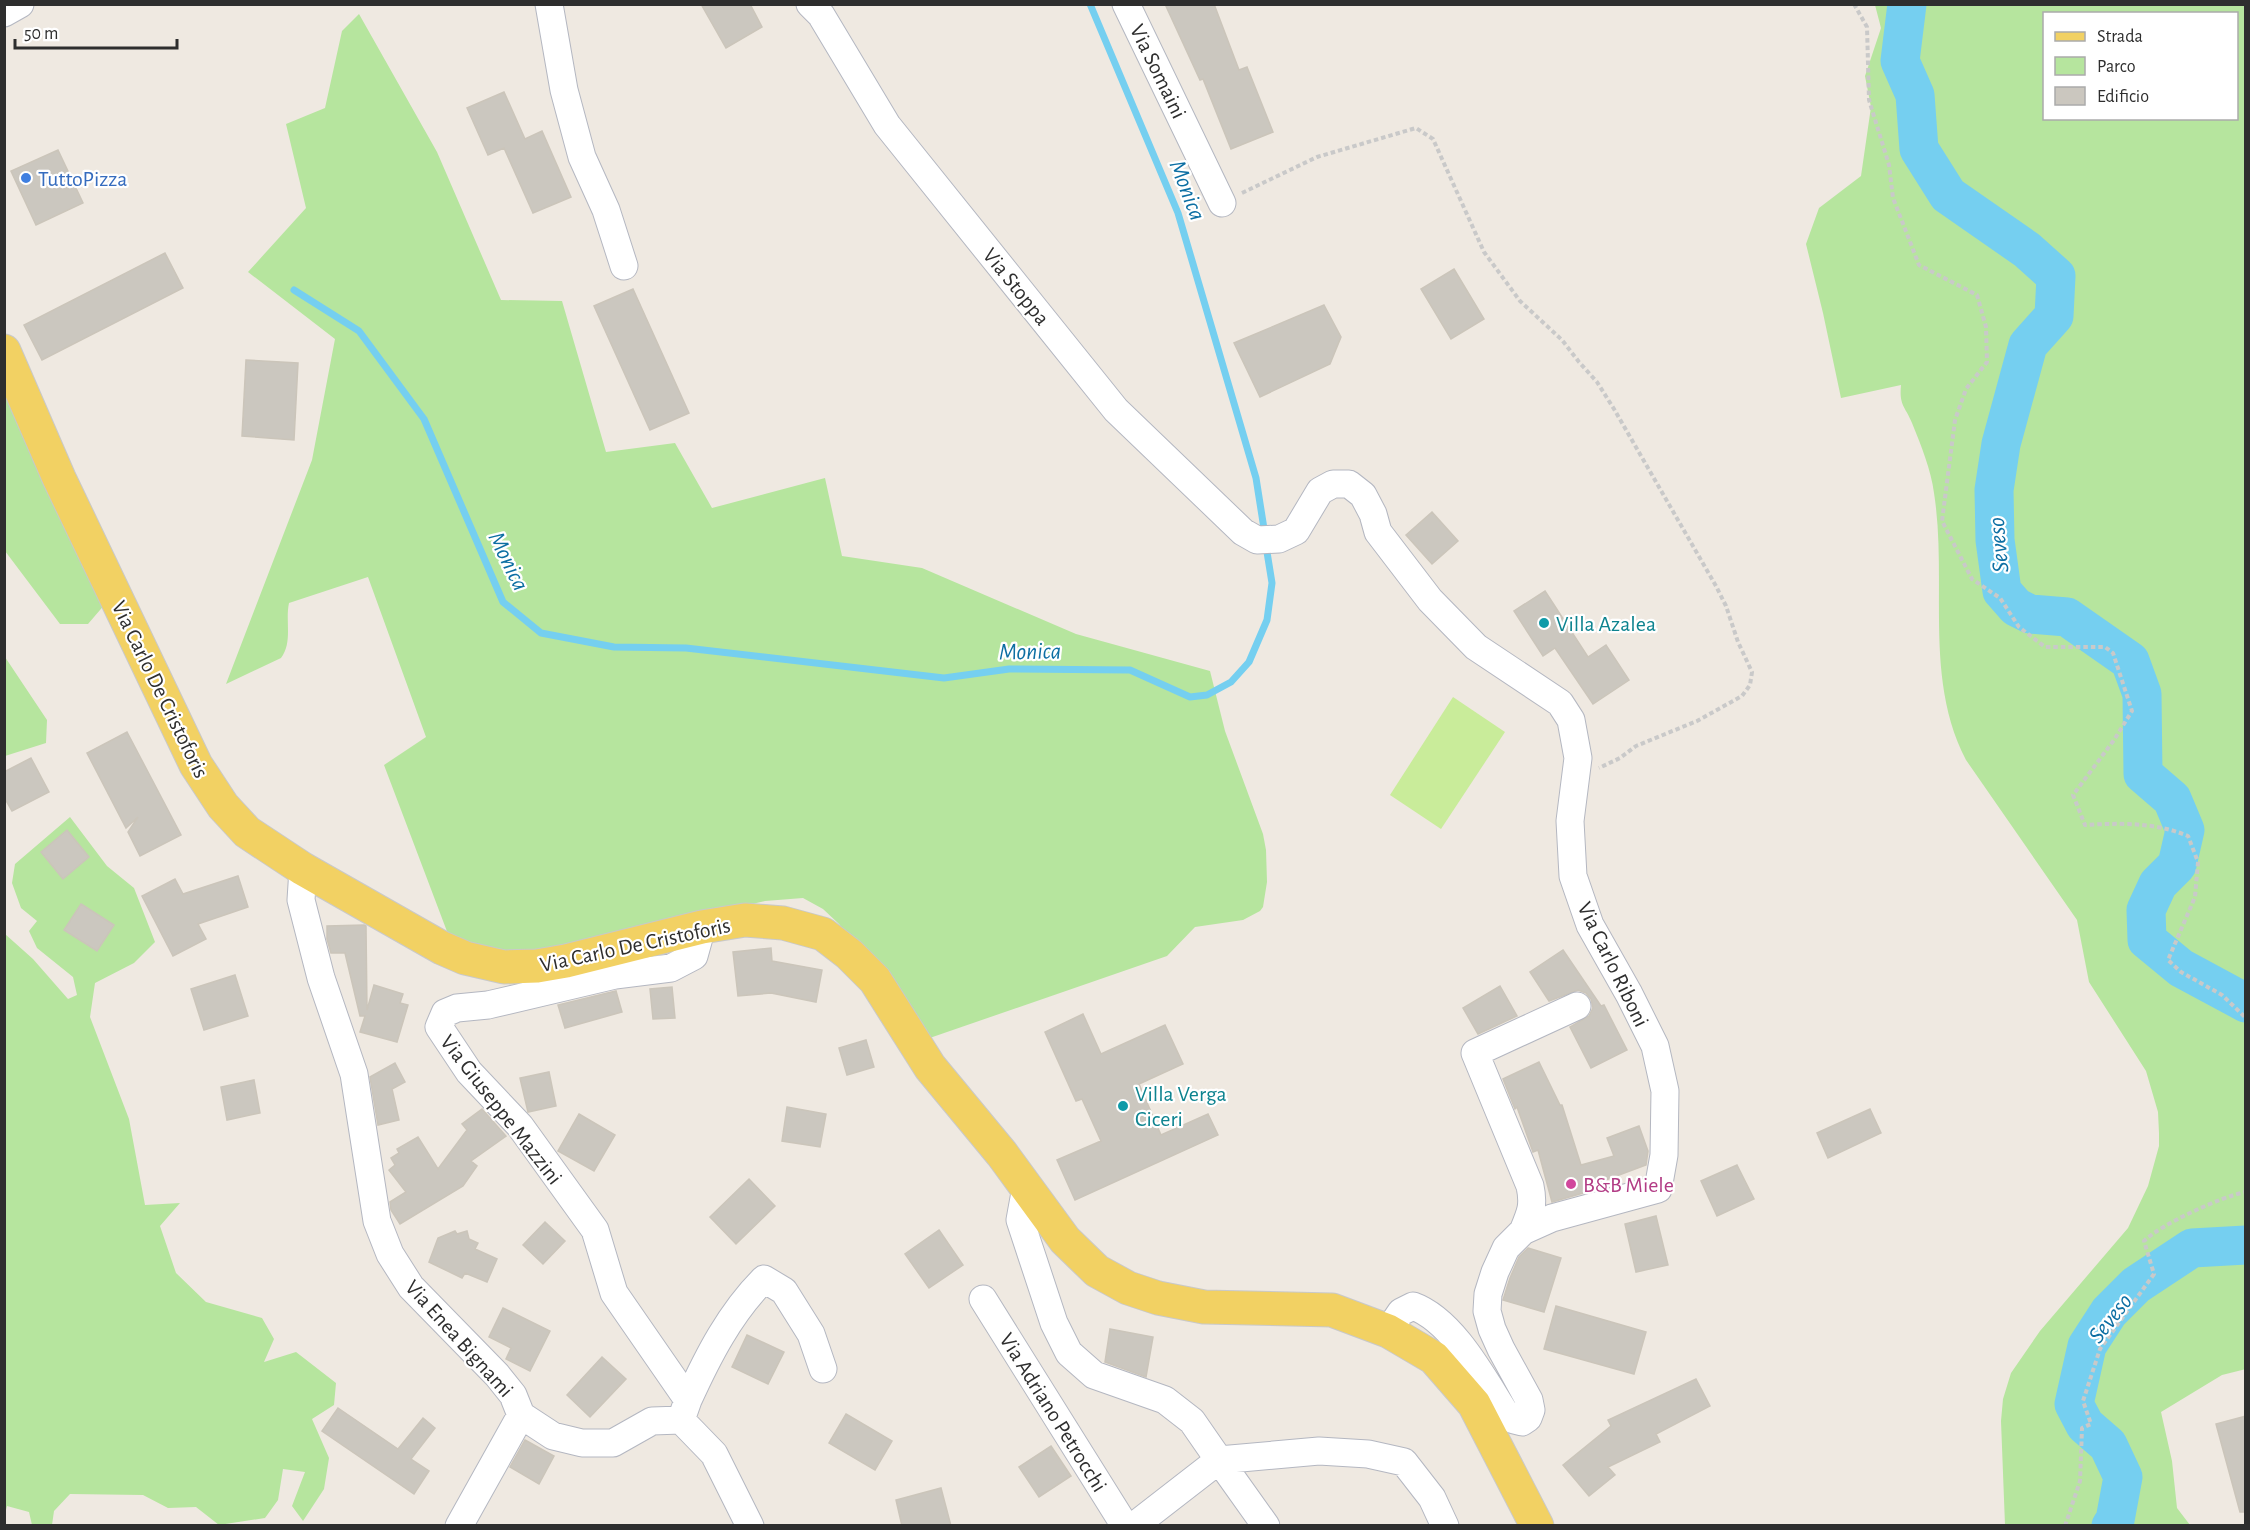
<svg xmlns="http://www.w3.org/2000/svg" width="2250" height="1530" font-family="'Alegreya Sans',sans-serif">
	<rect width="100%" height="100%" fill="#efe9e1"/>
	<path fill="#b6e59e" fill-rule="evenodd" d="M1875,5H2245L2246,1369L2222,1375L2161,1412L2172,1461L2177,1508L2190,1525H2005L2001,1421L2003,1399L2011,1373L2040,1331L2128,1228L2148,1186L2159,1146V1133L2158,1112L2146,1071L2089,982L2077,920L1966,760C1923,678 1948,582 1934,493C1931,470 1921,445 1912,423C1905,406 1899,406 1901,385L1841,398L1823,313L1806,244L1819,208L1861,176L1871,107L1865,76L1881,28ZM2044,14H2236V118H2044Z
		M359,14L437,152L501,300L562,301L606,452L675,443L712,508L825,478L842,556L922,568L1076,634L1210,671L1225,731L1263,834L1266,850L1267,882L1263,907L1260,911L1243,920L1195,927L1167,956L921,1041L839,924L823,909L803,898L765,901L543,952H490L451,942L384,765L426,737L368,577L289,603C285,621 293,642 281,658L226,684L312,460L335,339L248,272L306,208L286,124L325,108L342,31Z
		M4,378L106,603L88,624H60L5,551Z
		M5,657L47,720L46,743L5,756Z
		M70,817L107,866L134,888L155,942L134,963L95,983L90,1017L129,1119L145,1205L180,1203L160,1226L176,1273L206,1302L262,1318L274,1339L264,1362L296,1352L336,1383L334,1405L312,1419L329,1458L324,1489L303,1521L292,1506L305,1472L283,1469L278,1500L265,1518L219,1525L196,1507L168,1508L143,1495L70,1494L54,1511L52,1525H32L29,1512L7,1506L5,1514V934L33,959L68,999L77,995L73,977L37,948L29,931L37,921L21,908L12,883L15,864Z"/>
	<path fill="#c9ec9a" d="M1453,697L1505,732L1441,829L1390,795Z"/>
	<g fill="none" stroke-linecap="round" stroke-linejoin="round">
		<path stroke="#75cff0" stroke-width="7" d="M1090,4L1178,213L1256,478L1265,535
			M294,290L359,331L424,419L503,602L541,633L614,647L686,648L944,678L1009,669L1130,670L1190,697L1207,695L1231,682L1249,662L1267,620L1272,583L1266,546"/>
		<path stroke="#75cff0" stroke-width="39" d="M1907,4L1900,61L1915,95L1919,149L1948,195L2027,250L2056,276L2054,316L2028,345L2001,444L1994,490L1995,540L2002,591L2016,607L2030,614L2067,617L2130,661L2142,694L2143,774L2172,799L2185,830L2177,865L2158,884L2146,910L2147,940L2181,968L2246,1003
			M2111,1526L2115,1520L2123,1477L2108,1445L2085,1425L2074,1404L2087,1346L2109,1312L2136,1285L2192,1248L2246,1245"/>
	</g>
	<path fill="#cbc7bf" stroke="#cbc5ba" stroke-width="1.5" d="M701,4H750L762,27L726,48Z
		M1165,4H1214L1239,70L1247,67L1273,132L1231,149L1203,79L1200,80Z
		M504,92L525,139L542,131L571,197L533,213L504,148L488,155L467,108Z
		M58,150L83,203L36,225L11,171Z
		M165,253L183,288L42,360L24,325Z
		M1454,269L1484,319L1451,339L1421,289Z
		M633,289L689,413L650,430L594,306Z
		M1324,305L1341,337L1330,364L1260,397L1234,343Z
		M246,360L298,363L294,440L242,436Z
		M1432,512L1458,541L1432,564L1406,535Z
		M1545,591L1588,657L1606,645L1629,680L1593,704L1555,648L1543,656L1514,611Z
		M127,732L181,835L140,856L128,832L138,817L126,828L87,753Z
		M31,758L49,792L12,811L4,797V772Z
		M67,830L89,857L63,879L41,852Z
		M238,876L248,907L198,924L206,939L173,956L142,896L175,879L183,894Z
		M81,904L114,925L97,951L64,930Z
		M364,925L366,926L367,1010L374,985L403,994L400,1003L408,1005L397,1042L360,1032L365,1016H360L345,953H331L327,939V926Z
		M771,948L772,961L822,970L816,1002L771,993L738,996L733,952Z
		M1563,950L1601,1006L1604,1005L1627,1050L1591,1068L1570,1027L1589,1016L1593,1008L1591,999L1586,993L1578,990L1549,1001L1530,972Z
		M235,975L248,1016L204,1030L191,989Z
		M1500,986L1517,1016L1478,1034L1463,1008Z
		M672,987L675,1018L653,1019L650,989Z
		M616,991L622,1012L565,1028L558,1005Z
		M1083,1014L1101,1054L1165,1025L1183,1064L1139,1084L1161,1135L1208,1114L1218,1135L1075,1200L1057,1160L1101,1141L1082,1099L1076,1101L1045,1032Z
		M866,1040L874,1067L847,1075L839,1048Z
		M1539,1062L1560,1105H1562L1581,1165L1614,1156L1607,1138L1639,1126L1648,1151L1646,1165L1595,1184L1597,1189L1552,1202L1538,1150L1533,1152L1517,1107L1515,1109L1503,1079Z
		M395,1063L405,1082L392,1089L399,1120L378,1125L370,1077Z
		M549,1072L556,1106L528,1112L520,1078Z
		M254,1080L260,1113L227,1120L221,1087Z
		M787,1107L826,1114L820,1147L782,1141Z
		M482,1109L506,1136L471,1161L477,1166L463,1186L400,1224L391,1210L390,1202L406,1192L389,1170L395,1165L391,1158L399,1153L397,1149L418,1137L438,1169L467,1130L462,1124Z
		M1870,1109L1881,1133L1828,1158L1817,1133Z
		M579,1114L615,1135L594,1171L558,1151Z
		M1737,1165L1754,1199L1717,1216L1701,1181Z
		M749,1179L775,1206L736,1244L710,1217Z
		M1656,1216L1668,1265L1636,1272L1625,1224Z
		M545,1222L565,1241L543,1264L523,1245Z
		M939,1230L963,1265L929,1288L905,1254Z
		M455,1231L457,1234L467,1231L469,1239L478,1243L475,1249L497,1259L487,1282L465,1273L462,1278L429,1262L438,1238Z
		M1528,1248L1561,1258L1544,1312L1503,1300L1510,1278L1519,1257Z
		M1556,1306L1646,1332L1634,1374L1544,1349Z
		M503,1308L550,1331L530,1371L506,1359L511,1348L489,1337Z
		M1110,1329L1153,1337L1146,1377L1105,1362Z
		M747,1335L784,1352L768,1384L732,1367Z
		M602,1357L626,1379L590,1417L567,1395Z
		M1696,1379L1710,1406L1656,1434L1660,1442L1608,1467L1615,1475L1589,1496L1563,1465L1611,1426L1608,1420Z
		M338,1408L398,1449L423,1418L435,1428L411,1459L429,1471L414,1494L322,1431Z
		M846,1414L892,1441L875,1470L829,1443Z
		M2246,1416V1512H2240L2216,1424Z
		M525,1440L554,1456L539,1484L510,1467Z
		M1051,1446L1071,1476L1039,1497L1019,1467Z
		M941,1488L951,1526H902L896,1500Z"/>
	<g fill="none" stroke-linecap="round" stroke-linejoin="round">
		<defs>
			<path id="minor" d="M549,4L564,90L582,157L606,210L624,266
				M810,4L821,15L887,125L1116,410L1243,532L1257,540L1279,539L1296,531L1320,491L1333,484H1349L1363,495L1373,514L1378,532L1430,600L1476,647L1560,703L1571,720L1578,758L1570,821L1573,876L1590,925L1629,994L1655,1046L1665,1091L1664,1155L1658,1189L1552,1218L1523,1231L1506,1248L1495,1272L1488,1294L1487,1311L1492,1329L1501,1349L1529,1400L1531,1410L1528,1418L1522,1422L1514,1420L1504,1411C1482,1376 1452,1320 1413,1306L1401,1312L1388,1331
				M1126,4L1222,203
				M4,13L20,4
				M303,869L301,900L321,978L354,1074L377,1221L390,1254L411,1287L497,1375L513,1395L521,1415L553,1436L582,1443H613L652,1421L681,1420L714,1454L750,1526
				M1026,1187L1020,1220L1054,1323L1069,1353L1094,1375L1165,1400L1192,1421L1219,1460L1134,1526
				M1523,1231C1531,1212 1534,1205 1530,1186L1475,1053L1577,1006
				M983,1299L1125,1526
				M688,1400C708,1356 730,1313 764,1279L784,1291L811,1334L823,1369
				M681,1420L688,1400L614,1293L595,1230L520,1126L469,1072L439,1027L445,1013L457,1008L488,1005L615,975L671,968L694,956L702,927
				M1219,1460L1319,1451L1368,1454L1404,1462L1432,1498L1445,1526
				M1219,1460L1266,1526
				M459,1526L521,1415"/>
			<path id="major" d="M4,351L59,478L196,765L223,806L247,832L303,869L442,948L465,958L504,967L537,966L566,961L702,927L745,920L783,923L823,934L849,954L875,980L930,1067L1002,1154L1065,1240L1097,1271L1128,1288L1158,1298L1204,1307L1332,1310L1388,1331L1434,1358L1474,1404L1537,1526"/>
		</defs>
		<use href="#minor" stroke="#b4b7c1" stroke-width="29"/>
		<use href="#major" stroke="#c9c9c9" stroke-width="35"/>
		<path stroke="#c9c9c9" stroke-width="4" stroke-dasharray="4.5 3" stroke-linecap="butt" d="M1854,4L1867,27L1869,100L1889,165L1893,198L1919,265L1977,295L1986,327L1987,362L1966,389L1955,420L1942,521L1972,579L2000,598L2019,627L2045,647H2105L2113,653L2132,711L2114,740L2073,795L2085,825C2120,823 2155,822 2188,836L2198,862L2195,897L2168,960L2181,972L2222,995L2246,1018
			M1242,193L1317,157L1416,128L1433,139L1484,252L1520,301L1562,340L1579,362L1597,382L1614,409L1716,586L1726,606L1738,642L1752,672L1750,685L1742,696L1697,721L1636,746L1620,758L1599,768
			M2065,1526L2080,1481L2082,1428L2091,1424L2083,1401L2100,1349L2154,1274L2144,1241C2160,1225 2222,1196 2246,1192"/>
		<use href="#minor" stroke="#fff" stroke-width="27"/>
		<use href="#major" stroke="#f2d163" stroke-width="33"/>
	</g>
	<circle fill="#3f7fe0" stroke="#fff" stroke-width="2" cx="26" cy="178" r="6"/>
	<g fill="#0f9aa8" stroke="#fff" stroke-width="2">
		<circle cx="1544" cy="623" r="6"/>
		<circle cx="1123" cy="1106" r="6"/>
	</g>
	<circle fill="#d1479c" stroke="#fff" stroke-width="2" cx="1571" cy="1184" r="6"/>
	<g text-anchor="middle" stroke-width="4.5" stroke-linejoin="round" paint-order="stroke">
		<g font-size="22" fill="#2e2e2e" stroke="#fff">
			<text transform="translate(1159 71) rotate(64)" y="8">Via Somaini</text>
			<text transform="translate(1017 286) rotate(51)" y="8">Via Stoppa</text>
			<text transform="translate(161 689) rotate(64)" y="8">Via Carlo De Cristoforis</text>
			<text transform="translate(635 944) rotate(-12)" y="8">Via Carlo De Cristoforis</text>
			<text transform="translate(1614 964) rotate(64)" y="8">Via Carlo Riboni</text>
			<text transform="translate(502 1109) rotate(52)" y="8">Via Giuseppe Mazzini</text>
			<text transform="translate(460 1338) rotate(48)" y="8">Via Enea Bignami</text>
			<text transform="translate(1054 1412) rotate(58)" y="8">Via Adriano Petrocchi</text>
		</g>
		<g font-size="22" fill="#366cbe" stroke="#fff" text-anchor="start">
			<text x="38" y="186">TuttoPizza</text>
		</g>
		<g font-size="22" fill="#0d838f" stroke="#fff" text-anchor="start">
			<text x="1556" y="631">Villa Azalea</text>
			<text x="1135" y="1101">Villa Verga<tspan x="1135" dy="25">Ciceri</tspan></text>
		</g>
		<g font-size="22" fill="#b23c85" stroke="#fff" text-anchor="start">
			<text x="1583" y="1192">B&amp;B Miele</text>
		</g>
		<g font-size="24" font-style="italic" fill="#0d6fa3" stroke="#fff">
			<text transform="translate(1188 190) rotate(69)" y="8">Monica</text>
			<text transform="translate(1998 545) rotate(-95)" y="8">Seveso</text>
			<text transform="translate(509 561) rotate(64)" y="8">Monica</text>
			<text transform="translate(1030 651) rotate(-1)" y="8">Monica</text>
			<text transform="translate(2110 1318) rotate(-52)" y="8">Seveso</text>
		</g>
	</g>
	<rect width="2250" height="1530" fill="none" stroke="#2e2e2e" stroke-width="12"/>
	<rect x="2043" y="12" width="195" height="108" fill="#ffffff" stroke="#ababab" stroke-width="1.5"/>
	<rect x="2055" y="32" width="30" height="9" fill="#f2d163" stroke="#ababab" stroke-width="1.5"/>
	<text x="2097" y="42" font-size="18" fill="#2e2e2e">Strada</text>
	<rect x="2055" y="57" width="30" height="18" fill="#b6e59e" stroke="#ababab" stroke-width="1.5"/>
	<text x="2097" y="72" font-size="18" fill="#2e2e2e">Parco</text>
	<rect x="2055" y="87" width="30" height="18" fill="#cbc7bf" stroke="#ababab" stroke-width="1.5"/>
	<text x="2097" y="102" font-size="18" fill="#2e2e2e">Edificio</text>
	<path d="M15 39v9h162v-9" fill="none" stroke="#2e2e2e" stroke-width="3"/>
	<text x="24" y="39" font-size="18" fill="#2e2e2e" stroke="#ffffff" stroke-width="4.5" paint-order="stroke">50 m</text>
</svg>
